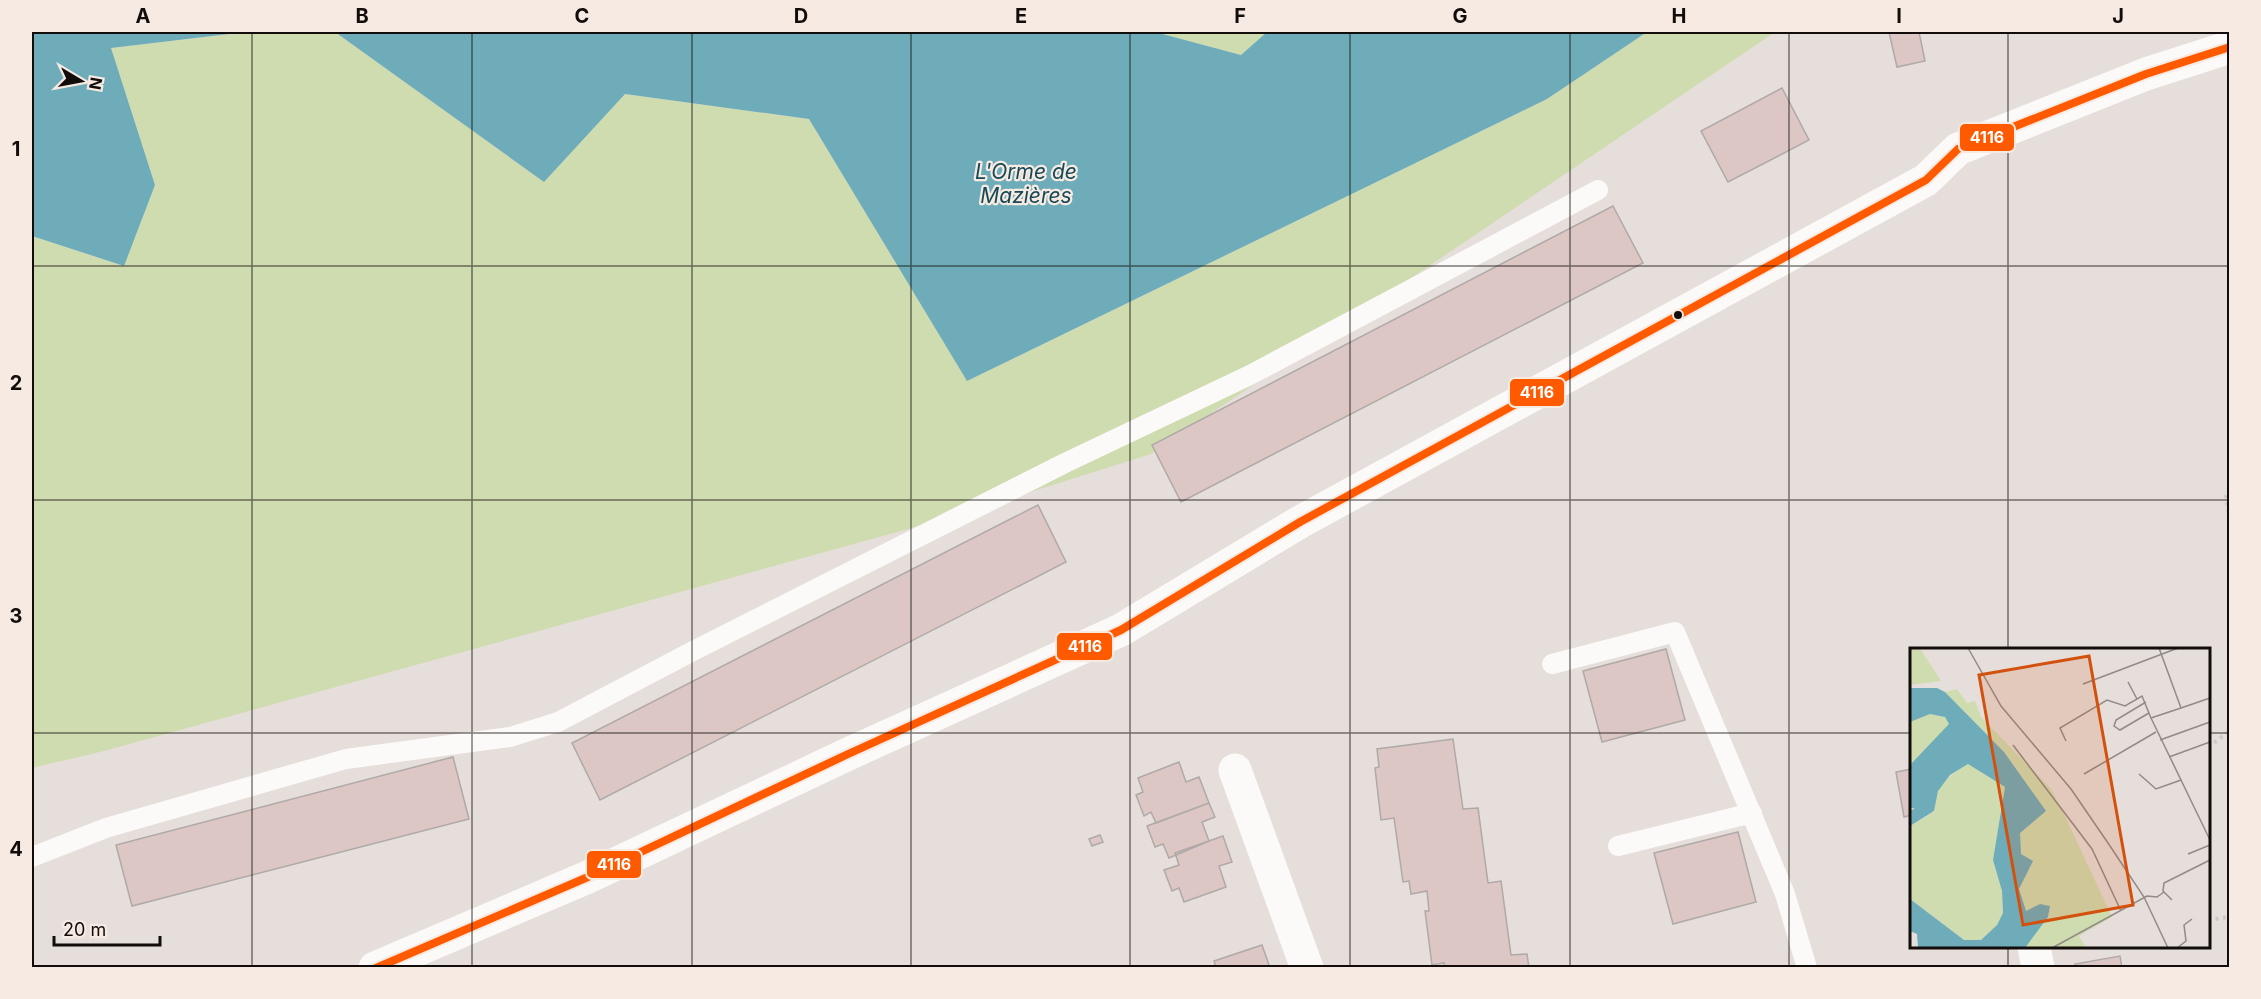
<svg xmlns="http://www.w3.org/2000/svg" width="2261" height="999" font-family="Inter,sans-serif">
	<rect width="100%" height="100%" fill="#e5deda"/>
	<path fill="#cfdcaf" d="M246,32H335L544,182L624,94L809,119L967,381L1547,99L1647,32H1775L1151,454L948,518L104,751L32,768V236L123,266L155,185L111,48Z
		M1155,32H1267L1241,55Z"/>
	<path fill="#6eacba" d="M32,32H246L111,48L155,185L124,266L32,236Z
		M335,32H1155L1241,55L1267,32H1647L1547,99L967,381L809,119L625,94L544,182Z"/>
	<path fill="#dcc7c4" stroke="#afa9a7" stroke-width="1.5" d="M1889,32H1919L1925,61L1897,67Z
		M1782,88L1809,140L1728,182L1701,131Z
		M1613,206L1643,263L1181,502L1152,445Z
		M1038,505L1066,562L600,800L572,743Z
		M1666,649L1685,720L1602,742L1583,671Z
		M1453,739L1463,809L1478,808L1488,883L1501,881L1511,955L1527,954L1529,968H1444V963L1432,965L1425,911H1429L1427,891L1411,894L1409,881L1403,882L1394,818L1381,820L1375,768L1379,767L1377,749Z
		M453,757L469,819L132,906L116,845Z
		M1179,762L1186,782L1199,777L1209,803L1156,823L1151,812L1144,816L1136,795L1143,792L1138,778Z
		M1912,769V815L1904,817L1896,772Z
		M1209,803L1215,817L1202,822L1209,841L1169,858L1163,844L1155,847L1147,826Z
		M1738,832L1756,902L1673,924L1654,853Z
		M1100,835L1103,842L1092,846L1089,839Z
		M1223,836L1232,862L1219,866L1226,887L1184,902L1179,888L1172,891L1164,870L1179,865L1175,853Z
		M1262,945L1270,968H1216L1214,961Z
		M2120,956L2122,968H2076L2075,964Z"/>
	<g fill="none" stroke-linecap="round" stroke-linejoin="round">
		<path stroke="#cbc9c8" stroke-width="4" stroke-dasharray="3 4.5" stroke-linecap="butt" d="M2226,495L2230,520
			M2208,747L2230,731
			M2208,920L2230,917"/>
		<path stroke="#fbfaf9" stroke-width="20" d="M1552,664L1675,632L1785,894L1807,968
			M1618,846L1752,813
			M32,857L106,828L346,759L510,737L558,722L693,651L1065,463L1250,375L1598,190"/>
		<path stroke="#fbfaf9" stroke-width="33" d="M1235,770L1307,968
			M2034,946L2038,968
			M375,968L588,877L846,755L1121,630L1300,522L1926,180L1958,149L2146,74L2230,47"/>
		<defs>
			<path id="bus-1" d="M376,968L588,877L846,755L1121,630L1300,522L1926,180L1958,149L2146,74L2230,47"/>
		</defs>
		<use href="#bus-1" stroke="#f7eae2" stroke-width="12"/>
		<use href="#bus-1" stroke="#ff5a00" stroke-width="8"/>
	</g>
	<path fill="none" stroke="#120d0b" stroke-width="1.5" stroke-opacity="0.55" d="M252,32V968M472,32V968M692,32V968M911,32V968M1130,32V968M1350,32V968M1570,32V968M1789,32V968M2008,32V650M32,266H2230M32,500H2230M32,733H1912M2208,733H2230M2008,946V968"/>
	<circle fill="#120d0b" stroke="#f7eae2" stroke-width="2" cx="1678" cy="315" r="5"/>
	<g text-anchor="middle" stroke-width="4.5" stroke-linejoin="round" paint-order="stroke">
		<g font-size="21" font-style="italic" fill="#154955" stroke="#f7eae2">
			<text x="1026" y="179">L'Orme de<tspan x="1026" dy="24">Mazières</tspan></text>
		</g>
	</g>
	<g transform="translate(1910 648)">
		<rect width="300" height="300" fill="#e5deda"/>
		<path d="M0,0L11,2L31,33L0,37ZM47,41L57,55L65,53L71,69L141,141L152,162L202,269L169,288L176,300H115L138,269L140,258L130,256L116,264L109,241L123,213L111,206L94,104L35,44ZM20,66L35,69L40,76L0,117V74ZM58,116L95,139L83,212L92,243L93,265L87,277L71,292H54L0,251V178L24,164L27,143L40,128Z" fill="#cfdcaf"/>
		<path d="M0,40H27L35,44L94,104L136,163L110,185L111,206L123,213L109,241L116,263L130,256L140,258L138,269L115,300H8L7,286L0,283V251L54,292H71L87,277L93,265L92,243L83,212L95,139L58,116L40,127L28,143L24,163L0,178V162L5,161L0,159V117L39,76L35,69L20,66L0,74Z" fill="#6eacba"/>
		<path fill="none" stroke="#918a87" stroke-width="1.5" d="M58,0L91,58L161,141L198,195L234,249L258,300M249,0L271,60L241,70L300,192M218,34L227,51M173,36L268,0M236,54L206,72L204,78L210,82L239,65M271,60L300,50M250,92L300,74M156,93L150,80L197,52L215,58L232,48L241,70M103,97L182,201L211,263M259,109L300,94M174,126L246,84M229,126L246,141L271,132M278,206L300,197M262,252L253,243L254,235L300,212M142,300L237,248L247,249L254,244M267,300L276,293L274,277L282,271"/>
		<path fill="#d3510c" fill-opacity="0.15" stroke="#d3510c" stroke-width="3" d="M179,8L223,257L113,277L69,27Z"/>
		<rect width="300" height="300" fill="none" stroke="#120d0b" stroke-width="3"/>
	</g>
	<g stroke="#f7eae2" stroke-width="2">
		<rect x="1959" y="123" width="56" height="29" rx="6" fill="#ff5a00"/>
		<rect x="1509" y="378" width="56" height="29" rx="6" fill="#ff5a00"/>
		<rect x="1056" y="632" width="57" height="29" rx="6" fill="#ff5a00"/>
		<rect x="586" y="850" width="56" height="29" rx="6" fill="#ff5a00"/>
	</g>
	<g font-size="16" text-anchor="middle" font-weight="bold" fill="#fff">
		<text x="1987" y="143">4116</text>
		<text x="1537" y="398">4116</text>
		<text x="1085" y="652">4116</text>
		<text x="614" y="870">4116</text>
	</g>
	<rect width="2261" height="999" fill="none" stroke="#f7eae2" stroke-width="66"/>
	<g transform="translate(81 81) rotate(100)" stroke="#f7eae2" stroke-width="4.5" paint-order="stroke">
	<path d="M0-4.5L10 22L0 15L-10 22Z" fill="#120d0b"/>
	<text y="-9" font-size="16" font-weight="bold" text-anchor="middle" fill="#120d0b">N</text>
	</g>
	<path d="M54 936v9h106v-9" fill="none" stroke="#120d0b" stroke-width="3"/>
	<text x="63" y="936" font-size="18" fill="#120d0b" stroke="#f7eae2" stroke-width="4.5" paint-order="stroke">20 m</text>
	<rect x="33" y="33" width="2195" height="933" fill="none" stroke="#120d0b" stroke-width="2"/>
	<g font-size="20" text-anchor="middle" font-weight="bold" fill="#120d0b">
		<text x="143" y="23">A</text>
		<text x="362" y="23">B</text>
		<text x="582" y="23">C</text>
		<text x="801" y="23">D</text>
		<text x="1021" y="23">E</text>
		<text x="1240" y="23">F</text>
		<text x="1460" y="23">G</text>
		<text x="1679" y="23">H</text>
		<text x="1899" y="23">I</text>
		<text x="2118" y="23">J</text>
		<text x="16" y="156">1</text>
		<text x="16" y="390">2</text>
		<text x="16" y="623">3</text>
		<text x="16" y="856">4</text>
	</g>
</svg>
